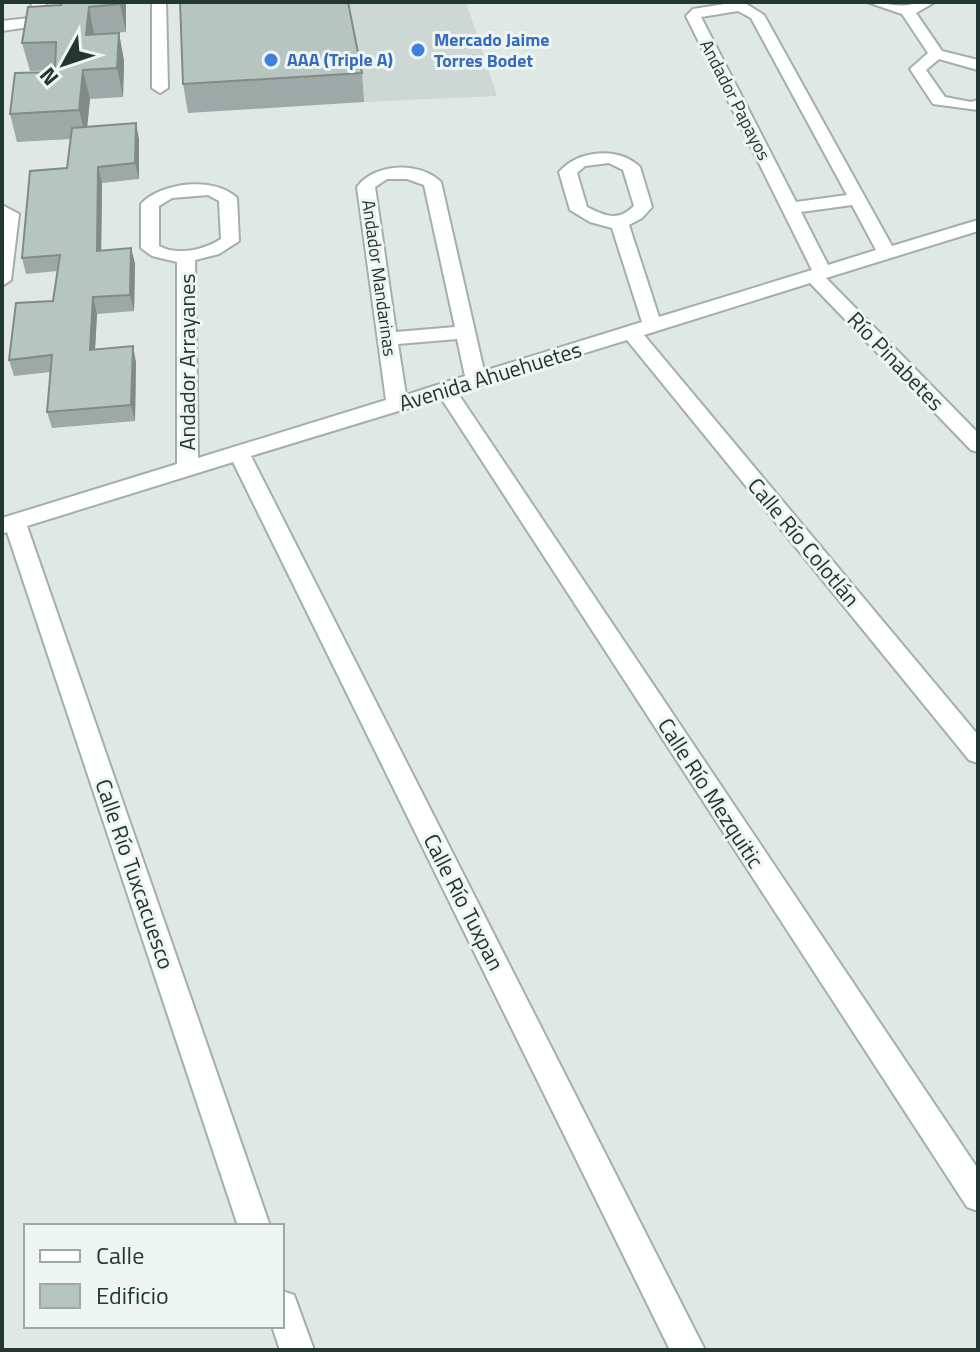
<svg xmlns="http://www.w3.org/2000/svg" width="980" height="1352" font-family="'Titillium Web',sans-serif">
	<rect width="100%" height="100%" fill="#dfe8e5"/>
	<path fill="#cdd8d4" d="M185,2H466L497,96L364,102L345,5Z"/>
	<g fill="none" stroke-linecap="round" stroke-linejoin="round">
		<defs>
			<path id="minor" d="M32,2H46L42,25L2,31V21L30,18Z
				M152,2H166L168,88L160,93L152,88Z
				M737,2L745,3L764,15L892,246L978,220V231L826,278L978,433V452L971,450L810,283L644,335L978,735V763L969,760L627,340L457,392L978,1169V1211L967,1207L441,398L251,456L705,1350H670L233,462L27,526L270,1226H238L7,532L2,534V518L177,464V262L152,256L141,248V204C161,182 215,176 237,198L239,241L219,254L195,260L198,458L386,400L357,187C374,163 420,161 441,182L484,371L642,322L612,228L590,222L570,210L559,172C578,150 618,146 640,167L652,207L642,218L629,225L659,317L812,270L686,16L693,9ZM738,11L751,18L847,195L796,202L701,17ZM609,163L623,170L634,206C618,222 605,216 587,207L577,173L585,166ZM407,179L424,185L455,327L396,332L375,187L387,179ZM208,195L219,201L221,239C204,250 177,256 159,246V206L172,198ZM852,205L876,250L828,265L801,212ZM457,339L465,376L406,395L398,344Z
				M867,2C879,2 897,7 908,5C918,3 925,2 935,2L916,13L942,51L978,60V70L939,59L926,70L945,97L971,102L978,100V110L933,104L910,69L928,53L902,14Z
				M2,205L19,214L11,280L2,286Z
				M282,1291L294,1295L314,1350H280L272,1326H282Z"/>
		</defs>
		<use href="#minor" stroke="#a3afac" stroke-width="4"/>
		<use href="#minor" fill="#fff" fill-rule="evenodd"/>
	</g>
	<path fill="#9da9a6" d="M61,2H126V32L94,34L119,33L124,61L123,97L90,99L87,127L139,139V179L102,183L101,251L131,248L135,264L134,311L97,314L95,350L136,362L135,421L52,428L47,412L51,372L14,376L9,360L53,301L58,271L26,274L22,258L67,168L71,139L17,142L10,114L55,72L56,70L30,71L22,43L61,5Z
		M362,73L364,102L188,113L183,84Z"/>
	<path fill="#808a87" d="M120,2H126V32L120,4Z
		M89,7L94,34L86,35Z
		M119,33L124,61L123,97L117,68Z
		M83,70L90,99L86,138L79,110Z
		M136,123L139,139V179L135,163Z
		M98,167L102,183L101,267L97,251Z
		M131,248L135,264L134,311L130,295Z
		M93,297L97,314L94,367L90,350Z
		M133,346L136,362L135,421L131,405Z"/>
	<path fill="#b7c5c1" stroke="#808a87" stroke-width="2" d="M61,2H120V4L89,7L86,35L119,33L117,68L83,70L79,110L10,114L15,73L55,72L56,42L22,43L28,7L61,5Z
		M180,2H348L362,73L183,84Z
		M136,123L135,163L98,167L97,251L131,248L130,295L93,297L90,350L133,346L131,405L47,412L52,355L9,360L16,303L53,301L60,255L22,258L30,171L67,168L72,128Z"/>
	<g fill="#3f7fe0" stroke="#eef5f2" stroke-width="3">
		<circle cx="418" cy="50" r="8"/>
		<circle cx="271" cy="60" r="8"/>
	</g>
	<g text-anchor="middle" stroke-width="6" stroke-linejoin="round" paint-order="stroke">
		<g font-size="18" font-weight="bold" fill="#366cbe" stroke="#eef5f2" text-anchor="start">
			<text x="434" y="46">Mercado Jaime<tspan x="434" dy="21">Torres Bodet</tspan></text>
			<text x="287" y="66">AAA (Triple A)</text>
		</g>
		<g font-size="18" fill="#223632" stroke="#eef5f2">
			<text transform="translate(735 100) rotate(63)" y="6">Andador Papayos</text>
			<text transform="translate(379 278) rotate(82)" y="6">Andador Mandarinas</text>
		</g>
		<g font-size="22" fill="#223632" stroke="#eef5f2">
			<text transform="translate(896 361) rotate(46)" y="8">Río Pinabetes</text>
			<text transform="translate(187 362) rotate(-90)" y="8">Andador Arrayanes</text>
			<text transform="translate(490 376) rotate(-17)" y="8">Avenida Ahuehuetes</text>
			<text transform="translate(804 542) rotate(50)" y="8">Calle Río Colotlán</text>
			<text transform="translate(711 793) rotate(57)" y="8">Calle Río Mezquitic</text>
			<text transform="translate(135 874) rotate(71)" y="8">Calle Río Tuxcacuesco</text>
			<text transform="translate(464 902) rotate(63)" y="8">Calle Río Tuxpan</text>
		</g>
	</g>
	<rect width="980" height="1352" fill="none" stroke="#223632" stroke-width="8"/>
	<rect x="24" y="1224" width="260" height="104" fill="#eef5f2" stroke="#9ca9a5" stroke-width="2"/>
	<rect x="40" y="1250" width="40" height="12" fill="#ffffff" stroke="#9ca9a5" stroke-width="2"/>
	<text x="96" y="1264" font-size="24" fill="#223632">Calle</text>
	<rect x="40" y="1284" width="40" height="24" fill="#b7c5c1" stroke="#9ca9a5" stroke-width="2"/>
	<text x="96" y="1304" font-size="24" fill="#223632">Edificio</text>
	<g transform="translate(64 64) rotate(230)" stroke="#eef5f2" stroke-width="6" paint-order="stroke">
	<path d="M0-6L14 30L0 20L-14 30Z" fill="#223632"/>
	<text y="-12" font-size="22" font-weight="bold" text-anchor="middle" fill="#223632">N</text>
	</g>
</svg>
